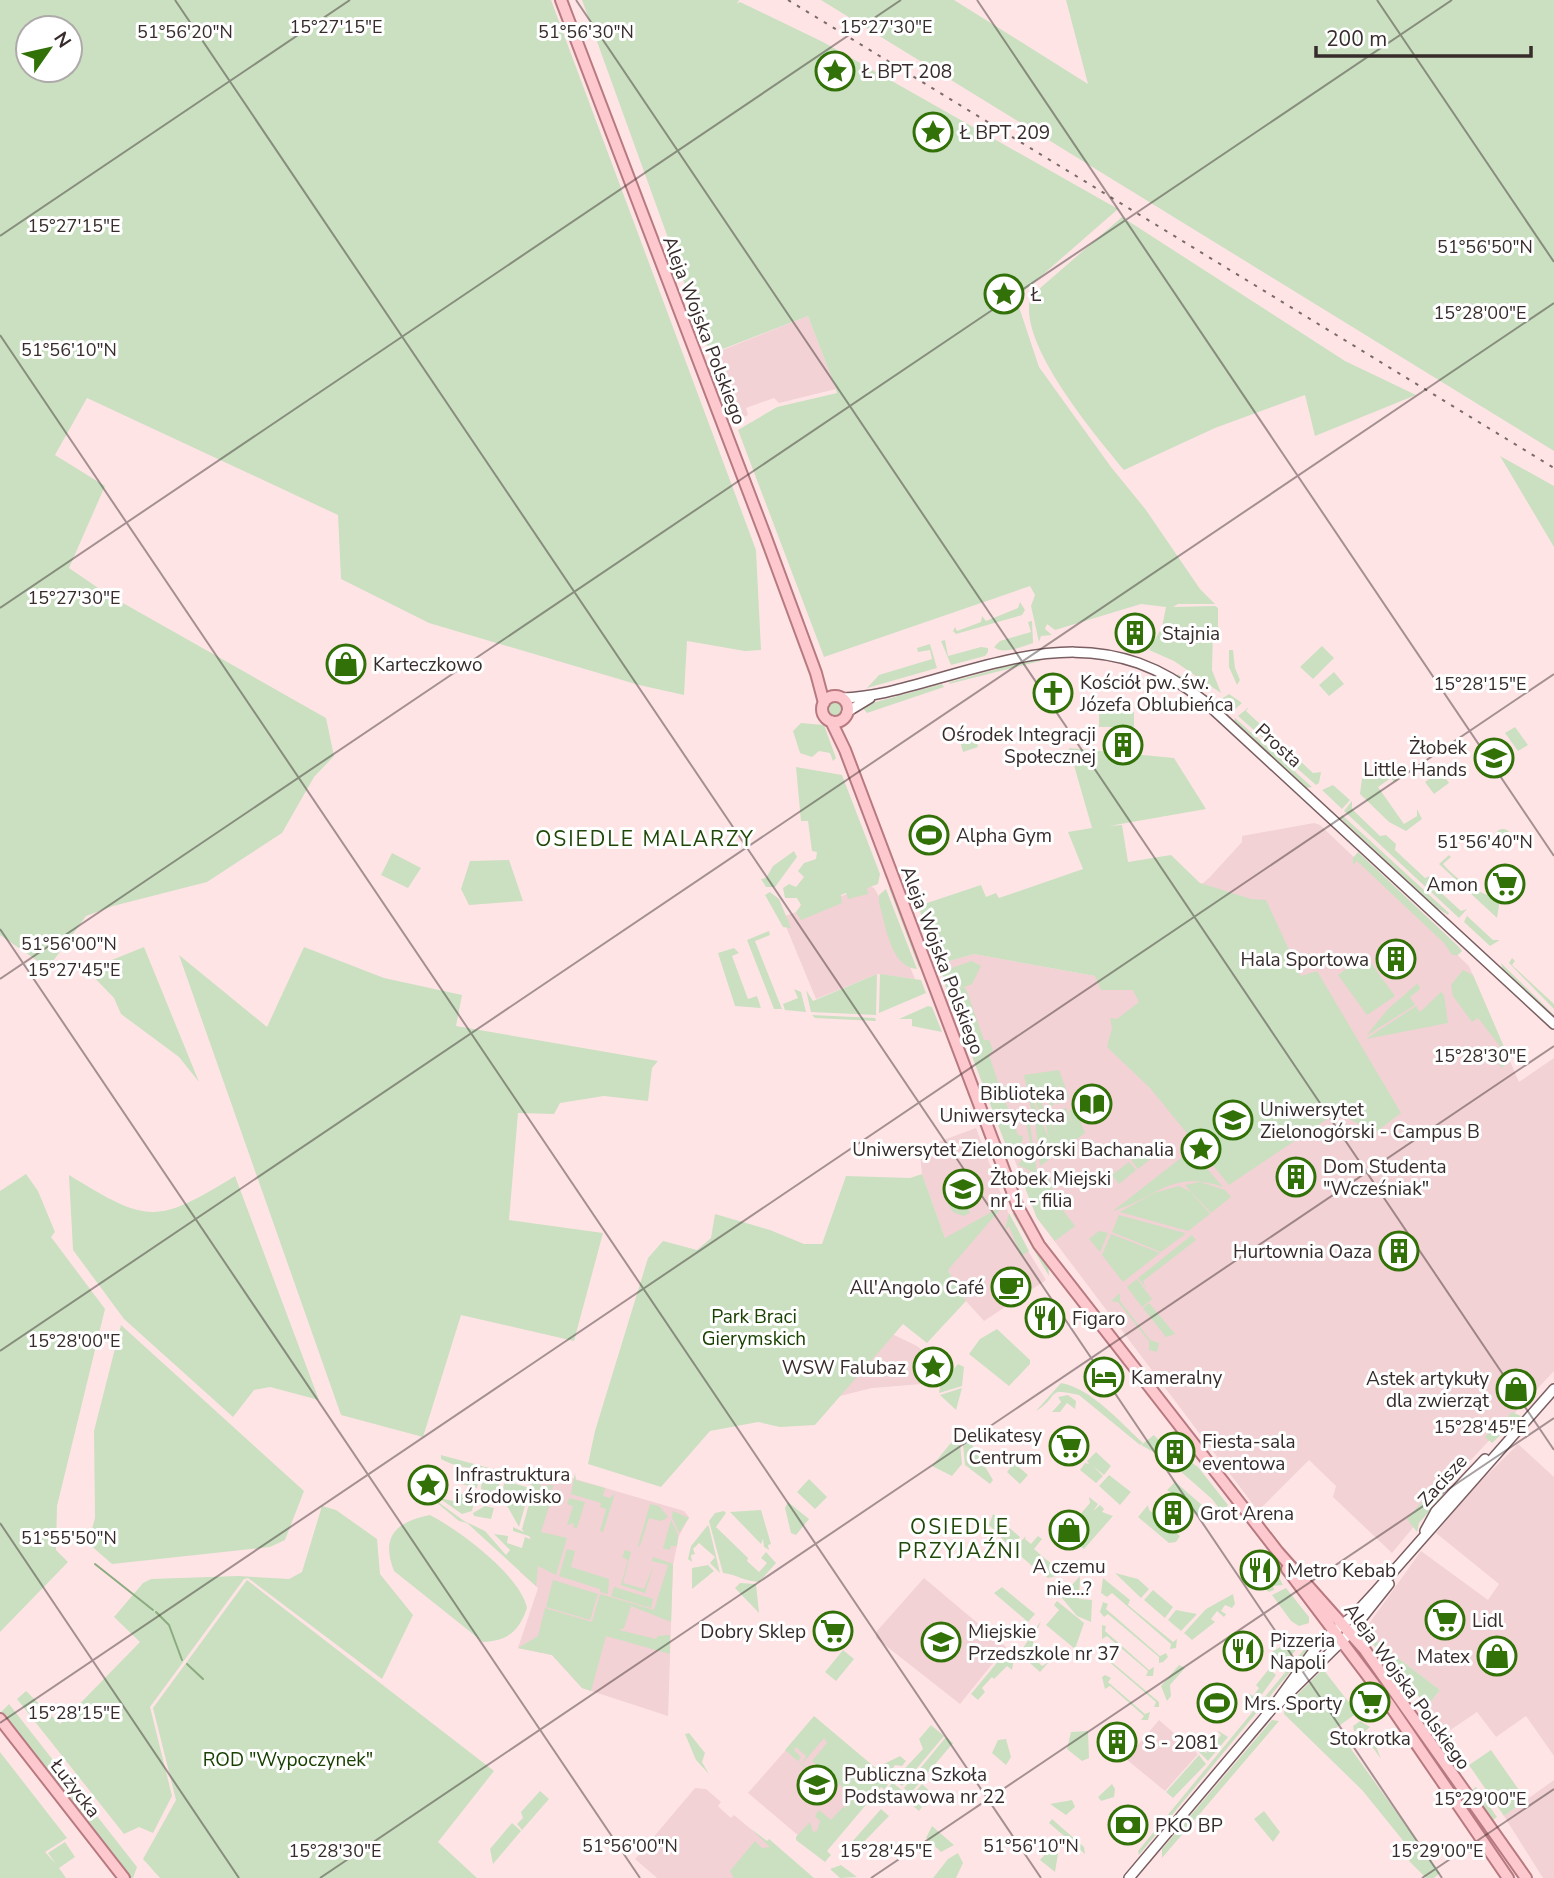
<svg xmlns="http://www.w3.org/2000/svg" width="1554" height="1878" font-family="'Nunito Sans',sans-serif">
	<rect width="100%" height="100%" fill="#ffe4e6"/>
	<path fill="#f2d2d4" d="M808,316L836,389L779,403L774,398L746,408L748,415L741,418L715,353Z
		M1314,823L1320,825L1469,966L1519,1082L1554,1058V1371L1455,1477L1392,1553L1333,1497L1336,1486L1309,1460L1258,1511L1037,1218L939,964L974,954L1095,976L1117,952L1209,878L1242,842V836Z
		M870,886L874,888L886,908L915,979L877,974L816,999L782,917Z
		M976,1128L1014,1228L1046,1280L984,1321L966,1301L948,1270L945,1238L922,1174L920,1155L924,1148L930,1145Z
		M892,1334L917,1346L943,1368L922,1384L872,1388L840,1396Z
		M1518,1444L1554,1477V1756L1526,1716L1496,1737L1477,1712L1446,1733L1427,1706L1440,1690L1373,1639L1368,1625L1421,1551L1488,1600L1499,1584L1436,1533L1473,1489Z
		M568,1477L684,1511L689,1517L679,1536L673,1565L668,1716L582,1688L552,1655L518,1648L538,1588L520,1572L540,1502V1482L559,1484L566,1482Z
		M924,1578L1006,1647L960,1704L876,1638L877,1631Z
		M814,1718L885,1777L820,1854L748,1793Z
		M1159,1720L1198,1754L1165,1791L1126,1759Z
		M1554,1780V1878H1543L1504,1816Z
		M695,1788L706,1789L721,1802L718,1806L722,1810L731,1818L734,1815L809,1878H657L635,1859Z"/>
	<path fill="#cae0c1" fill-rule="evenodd" d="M0,0H551L756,550L761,650L745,651L687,641L684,695L639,685L429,623L341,579L338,515L87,398L55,455L105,486L69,568L107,594L326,718L334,756L314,777L282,833L207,882L113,906L86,916L48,968L0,935ZM28,28H70V70H28Z
		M582,0H739L737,4L740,2L823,42L1118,209L1016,298L1039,367L1111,467L1146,510L1200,589L1215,604H1178L1173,607L1215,606L1218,608V629H1213L1212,670L1221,693L1174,661L1149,650L1162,627L1166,607L1141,604L1055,630L1047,624L1045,629L1052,635L1041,636L1039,642L1031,606L1035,595L1030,586L824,657L738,430L777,407L837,393L836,389L808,316L710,354Z
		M821,0H954L1088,84L1066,0H1554V451Z
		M1122,217L1345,361L1416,395L1315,436L1305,395L1215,428L1124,470C1096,436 1015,341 1031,296Z
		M1500,456L1554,486V547Z
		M1020,602L1025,610L1022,615L956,634L953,631L955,627L957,631L981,622L982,616L986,621L1018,608Z
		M1032,621L1033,643C1022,647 1002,655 994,647L1000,641L1031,632L1028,622Z
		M945,640L948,656L981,647L988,648V652L985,656L951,665L941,641Z
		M930,644L937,668L867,688L879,675L932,659L930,650L918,652L917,648Z
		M1322,646L1334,658L1313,679L1300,667Z
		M1233,650L1235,668L1240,680L1237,685L1229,667V650Z
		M1039,657L1040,661L949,684L950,682Z
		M1334,672L1344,684L1329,696L1319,685Z
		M1178,674L1230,714H1225L1176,677Z
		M942,684L944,687L867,713L861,706Z
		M1229,694L1242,703L1233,711L1220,700Z
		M827 709a8 8 0 1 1 16 0a8 8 0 1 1-16 0Z
		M1249,707L1246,711L1313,773L1321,772L1319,783L1316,785L1238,716Z
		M1099,711L1134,712V727H1099Z
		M1235,718L1312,787L1306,788L1234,722Z
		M801,723L824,725L836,758L833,761L830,753L819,751L812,757L800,753L793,731Z
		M1515,727L1528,745L1518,751L1505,733Z
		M973,729L978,747L963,752L959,737Z
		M1069,748L1174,758L1206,809L1109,826L1122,825L1128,862L1171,855L1200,883L1251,899L1266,900L1301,976L1317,971L1401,1113L1376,1132L1336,1113L1229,1185L1150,1088L1107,1047L1112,1028L1110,1018L1117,1019L1139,1002L1133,990H1101L1095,976L974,954L939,964L918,906L981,885L986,897L996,893L999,898L1083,869L1068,832L1092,828Z
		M796,767L842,775L880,874L878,884L867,888L868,894L848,899L846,893L841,895L842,903L801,920L796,912L801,905L797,898H785L783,888L789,884L796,887L804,877L798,871L804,863L816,859L817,852L812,851L808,821H801Z
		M1363,770L1395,776L1397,780L1394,782L1391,778L1378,787L1404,824L1417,816V809L1422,819L1406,831L1389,822L1360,794Z
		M1441,771L1449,783L1434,794L1425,782Z
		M1333,785L1350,800L1342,809L1322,790Z
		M1352,801V809L1380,836L1386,835L1396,844L1395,850L1425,878L1430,876L1439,884L1438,890L1461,911L1467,909L1459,918L1344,811Z
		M1342,815L1449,913L1448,915L1434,906L1340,818Z
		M1495 837a8 8 0 1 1 16 0a8 8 0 1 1-16 0Z
		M794,851L797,857L775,887H766L761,879L766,878L773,866Z
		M1358,852L1458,946L1462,951L1458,955H1452L1444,943L1357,861L1353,865V858Z
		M392,853L421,868L408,888L381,875Z
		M1449,855L1451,857L1443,864C1459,882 1477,893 1500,899L1497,918L1439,864Z
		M509,860L523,901L469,905L461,889L470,861Z
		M889,888L893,890L921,963L919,968Z
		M886,889L917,969C890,967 886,925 879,903V895Z
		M770,892L779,899L791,928L783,927L765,895Z
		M1469,911L1467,916L1493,940H1500L1490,946L1464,922Z
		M769,931L770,935L755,941L782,1009H774L747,940Z
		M144,947L199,1082L179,1057L121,1014L114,998L87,970Z
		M304,947L384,978L462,995L456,1026L658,1061L652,1068L648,1101L604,1096L560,1103L554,1114L518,1113L509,1220L603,1233L574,1341L461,1315L423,1437L341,1415L179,955L267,1027Z
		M734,948L739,953L732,956L748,999L757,996L761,1008L735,1006L718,953Z
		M1365,955L1395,996L1367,1015L1338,975Z
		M1512,958L1515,961L1512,965L1554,1004V1009L1509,963Z
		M972,961L981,966L972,984L962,988L941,975L940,972Z
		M1501,963L1554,1015V1019L1503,971Z
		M1463,970L1473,975L1510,1061L1501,1068L1493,1053L1500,1046L1478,1018L1472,1022L1453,996L1451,985Z
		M877,974L876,1015L811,1012L806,990L813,1001Z
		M880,974L921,980L926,993L879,1013Z
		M942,977L966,989L984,1040H989L993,1050L989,1055L1000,1088L1006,1086L1009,1095L1004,1098L1018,1135L1023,1136L1021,1149L1011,1159Z
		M1418,983L1420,989L1410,997L1415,1005L1366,1036L1388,1009Z
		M941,986L999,1140L997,1141L939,987Z
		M794,989L801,992L806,1012L785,1010L783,1004L798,998Z
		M1441,992L1444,995L1448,1023L1366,1039L1416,1006L1420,1012Z
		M928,1006L932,1007L942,1032L912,1026V1019H899Z
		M812,1015L875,1018L876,1021L815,1018Z
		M1059,1070L1070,1100L1059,1085L1061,1103L1057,1104L1049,1084L1054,1105L1051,1106L1039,1085L1043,1109L1039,1111L1029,1087L1037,1111L1032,1113L1024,1075Z
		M1074,1105L1085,1133L1040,1166L1035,1119L1043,1125L1049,1139L1044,1116L1048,1114L1055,1134L1050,1114L1054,1112L1063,1127L1062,1109L1066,1108L1074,1126L1069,1112Z
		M1029,1116L1037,1174L1018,1165L1031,1147L1025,1118Z
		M1150,1145L1157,1154L1138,1169L1131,1160Z
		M1188,1147L1223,1187C1171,1169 1157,1198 1113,1211L1186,1154L1184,1149Z
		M1129,1162L1136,1170L1119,1184L1112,1175Z
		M1028,1172L1038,1177L1044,1173L1055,1187L1049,1192L1075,1226L1055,1241L1037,1218L1020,1175Z
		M26,1174L38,1191L55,1232L51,1237L105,1309L57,1506L56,1550L68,1562L0,1632V1191Z
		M922,1174L945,1238L1004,1205L948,1270L966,1301L927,1343L903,1324L815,1425L780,1427L758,1422L710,1431L661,1487L588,1464L595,1431L648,1258L663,1241L697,1250L711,1238L715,1214L770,1230L804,1244H822L846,1176L910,1178Z
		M69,1175C147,1223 156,1225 235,1176L319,1400L270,1387L254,1390L233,1417L124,1319L73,1250Z
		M1200,1182L1225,1190L1231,1197L1211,1213L1185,1185Z
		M1179,1186L1191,1192L1210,1214L1188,1231L1120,1212L1154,1193Z
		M960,1197L965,1198L970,1213L963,1216L953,1212L947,1202Z
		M1009,1213L1029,1251L1021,1256L1009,1226L1005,1230Z
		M1012,1213L1016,1214L1048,1264L1049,1276Z
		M1119,1215L1185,1233V1234L1161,1252L1112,1232Z
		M1099,1231L1108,1233L1100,1252L1089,1239Z
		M1111,1234L1160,1253L1123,1282L1102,1255Z
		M1192,1235L1196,1240L1143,1281L1146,1288L1138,1278Z
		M1137,1279L1152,1299L1142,1307L1127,1287Z
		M1120,1293V1301L1150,1340L1159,1343L1157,1352L1149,1350V1341L1118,1302L1111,1301Z
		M1149,1303L1175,1334L1166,1337L1143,1308Z
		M121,1325L304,1491L285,1540L270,1547L112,1564L88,1543L95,1518L94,1431Z
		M997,1329L1030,1360V1364L1009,1386L969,1354L980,1339Z
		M958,1364L964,1367L962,1386L939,1393L940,1386Z
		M1061,1383C1091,1388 1121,1423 1143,1443L1140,1445L1079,1395C1044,1387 1061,1396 1036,1411Z
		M962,1388L956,1410L940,1395Z
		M1068,1395L1076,1401L1075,1409L1067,1403L1060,1412H1052L1061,1402L1058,1397Z
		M1512,1412L1521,1416L1492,1443L1485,1437L1500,1420L1503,1422Z
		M959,1433L962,1464L952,1476L932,1466Z
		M965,1433L993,1480L990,1484L965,1465L962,1435Z
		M1154,1435L1164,1446L1157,1454L1141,1445Z
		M1167,1449L1182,1464L1188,1460L1198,1467L1228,1505L1222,1512L1212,1499L1163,1456Z
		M1096,1452L1111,1466L1104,1475L1094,1467L1103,1476L1096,1483L1080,1470L1085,1463L1089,1464L1087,1461Z
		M441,1455L540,1482V1486L554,1485L550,1492L562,1496L560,1502L551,1500L541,1532L567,1538L556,1575L538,1566L536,1586L467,1523L459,1521L419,1488L464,1521L485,1531L506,1555L510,1550L494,1534L508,1536L507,1543L522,1548L525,1537L532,1540L529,1536L513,1531V1527L524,1532L522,1529L533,1490L532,1485L491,1474L484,1467C470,1470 454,1466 441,1459Z
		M1014,1463L1028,1475L1020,1484L1007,1472Z
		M465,1471L472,1472L478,1482L477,1488L461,1484Z
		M575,1473L576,1480L605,1488L603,1496L610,1498L615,1493L603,1532L600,1531L606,1509L600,1507L601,1503L571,1494Z
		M1109,1475L1131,1492L1120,1505L1099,1486Z
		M488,1477L500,1480L498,1494L481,1489L482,1481Z
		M809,1479L827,1497L815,1509L797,1492Z
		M1172,1479L1203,1506L1197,1515L1167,1490L1174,1483Z
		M505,1481L530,1488L519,1527L501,1495Z
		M1436,1486L1444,1489V1494L1419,1523L1417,1532L1407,1519Z
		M458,1494H470L474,1501L472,1511L462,1514L439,1498L453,1501Z
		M1089,1497L1098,1504L1093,1511L1100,1505L1104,1509L1102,1512L1113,1516L1084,1549L1071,1538L1075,1533L1069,1532L1072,1529L1069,1527L1090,1503Z
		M569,1498L585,1502L577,1528L573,1527L574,1523L567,1525L573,1506L567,1504Z
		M788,1502L809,1519L796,1535L791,1533L785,1508Z
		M650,1504L659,1506L668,1517L661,1521L649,1518L640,1546H638Z
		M1148,1505L1149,1510L1180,1536L1176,1542L1169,1543L1138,1517Z
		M322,1506L336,1510L377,1539L380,1574L413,1615L382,1679L248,1578L244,1579L150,1707L172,1796L153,1833L139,1827L124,1834L17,1699L26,1691L60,1724L140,1642L114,1617L143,1583L151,1579L238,1576L289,1579L302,1572Z
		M485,1506L494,1508L491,1519L474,1516L473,1513Z
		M761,1510L771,1544L768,1545L769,1550L764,1547L763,1539L761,1544L730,1512Z
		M673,1511L689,1518L679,1533L672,1517Z
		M724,1511L726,1513L716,1527L748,1558L747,1561L759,1572L767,1563L761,1558L766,1552L776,1563L759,1582C742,1581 736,1574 723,1573L709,1521L715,1513Z
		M993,1514L1020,1537L1011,1548L989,1525Z
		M430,1515C459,1530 521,1576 527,1608C519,1631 508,1641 483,1642L394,1571C380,1535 397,1522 430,1515Z
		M671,1520L678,1535L677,1546H671L670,1550L663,1548Z
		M708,1525L709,1527L720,1573L710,1563L715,1557L699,1543L693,1549L695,1554L691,1555L692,1562L688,1559L691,1546Z
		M1026,1536L1025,1539L1031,1544L1038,1536L1042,1539L1034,1549L1041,1555L1032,1566L1013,1549Z
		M567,1549L575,1551L571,1567L609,1579L608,1594L600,1592V1589L559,1576Z
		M625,1550L631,1552L623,1583L644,1589L654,1565L645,1593L621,1585L628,1560L622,1557Z
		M1042,1556L1059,1570L1057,1576L1048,1578L1034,1566Z
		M653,1557L673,1564L671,1622L631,1606L624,1628L619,1630L656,1639L658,1636L670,1635V1654L606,1636L591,1691L582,1688L552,1655L518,1648L538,1636L545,1608L592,1622L600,1594L654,1610L668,1565L652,1561Z
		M1270,1560L1283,1585L1273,1586L1274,1590L1269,1592L1260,1585L1272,1572Z
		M708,1565L714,1571L692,1589V1568Z
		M1115,1573L1138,1579L1149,1589L1141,1598Z
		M1080,1576L1079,1599L1092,1600L1091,1622L1077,1616L1061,1597Z
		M1103,1578L1130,1600L1128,1605L1173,1642L1177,1639L1176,1648L1170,1649L1171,1644L1112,1593L1107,1597L1101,1593Z
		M247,1580L494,1771L438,1842L477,1878H160L143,1859L176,1800L153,1708Z
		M553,1580L598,1594L590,1620L546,1607Z
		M740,1583L756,1584L759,1613L735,1588Z
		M614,1587L653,1599L651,1608L611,1596Z
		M1002,1587L1035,1614L1028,1622L994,1593Z
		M1286,1588L1309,1617V1623L1299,1626L1291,1621L1272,1595Z
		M1153,1590L1173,1607L1165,1618L1144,1600Z
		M1233,1594L1235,1604L1232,1608L1225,1605L1221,1611L1226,1614L1224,1617L1217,1611L1211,1619L1215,1622L1192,1640L1184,1633L1206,1609Z
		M1057,1601L1084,1623L1075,1649L1046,1625L1059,1610L1054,1605Z
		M1103,1602L1108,1604L1106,1609L1160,1656L1166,1653L1168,1657L1163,1662L1159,1663V1657L1108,1614L1104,1617L1100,1612Z
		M1176,1610L1197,1614L1181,1631L1168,1620Z
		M1041,1621L1033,1641L1034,1647L1029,1654L1042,1666L1049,1662L1040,1672L1023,1657L1021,1651Z
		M1102,1625L1106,1626L1105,1631L1149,1670L1154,1667L1153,1676H1146L1148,1671L1107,1636L1102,1639Z
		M1299,1636L1303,1640L1280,1671L1271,1664L1270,1653Z
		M1373,1639L1440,1690L1427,1706L1370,1641Z
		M1311,1641L1314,1643L1139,1855L1138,1851Z
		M1010,1647L1015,1652L1012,1670L1007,1666L994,1679L992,1677L982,1688L985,1692L978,1700L971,1694Z
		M843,1650L854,1659L836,1681L825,1672Z
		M1107,1651L1110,1654L1107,1658L1159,1702V1707H1154L1156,1702L1107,1660L1103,1662L1101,1653Z
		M1360,1655L1459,1793L1456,1795L1358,1656Z
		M1179,1665L1185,1668L1170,1685L1171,1696L1167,1701L1161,1686Z
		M1269,1669L1276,1675L1254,1705L1245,1697L1248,1693L1253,1696L1259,1688L1256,1685Z
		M1323,1669L1357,1713L1336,1728L1440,1873L1434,1878H1426L1409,1861L1414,1854L1362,1790L1284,1714V1708Z
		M1105,1675L1111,1678L1108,1682L1145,1714L1150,1712L1148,1720H1141L1144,1716L1110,1686L1105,1689L1102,1677Z
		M9,1704L137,1867L133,1878H130L0,1713Z
		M814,1716L890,1780L885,1790L881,1787L827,1851L831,1855L825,1862L796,1840V1837L810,1822L813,1832L817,1831L820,1821L815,1816L819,1810L831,1820L843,1807L846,1809L843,1800L849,1793L812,1761L827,1743L824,1738L803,1763L806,1756L796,1747L794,1750L801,1757L798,1761L826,1781L824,1784L785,1750Z
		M1272,1720L1279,1721L1162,1858V1849Z
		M1360,1721L1370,1727L1364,1732L1374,1741L1381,1759L1361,1731H1354L1353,1726Z
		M931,1725L944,1736L902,1786L894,1780L923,1749L919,1739Z
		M1217,1730L1228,1737L1208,1761L1192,1745L1197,1739L1196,1745L1206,1753L1221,1735Z
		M1088,1731L1089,1758L1082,1761L1067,1749L1071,1732Z
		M689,1733L705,1753L702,1762L709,1774L696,1760L685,1734Z
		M946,1737L953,1743L910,1794L904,1788Z
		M1441,1737L1460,1764L1456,1767L1438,1742Z
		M1006,1739L1011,1757L1006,1765L992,1753L998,1740Z
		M1491,1750L1526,1800L1504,1816L1469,1765Z
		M0,1752L67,1838L45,1852L56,1864L48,1853L65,1842L75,1857L59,1868L66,1878H0Z
		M1199,1755L1206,1764L1173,1798L1166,1792Z
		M900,1756L906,1761L902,1766L895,1765L888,1776L878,1767Z
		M892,1782L922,1807L919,1811L894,1790L890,1794L887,1792Z
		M922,1784L935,1796L925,1807L912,1796Z
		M1112,1784L1115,1789L1114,1797L1101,1801L1098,1797Z
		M1476,1787L1497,1817L1493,1820L1471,1791Z
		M540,1791L549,1799L522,1830L517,1824L523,1818L521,1812Z
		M1072,1800L1075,1807L1066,1815L1050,1804Z
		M881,1809L889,1816L852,1854L851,1843Z
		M1264,1811L1280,1832L1273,1842L1254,1819Z
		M1052,1819L1084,1847L1085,1854L1049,1823Z
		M512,1823L521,1831L493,1864L490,1849Z
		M932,1826L954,1845L941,1852L926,1838Z
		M750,1828L767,1841L769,1839L814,1878H734L730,1871L755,1841L762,1848L770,1847Z
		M1054,1844L1059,1848L1055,1872L1040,1860Z
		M958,1853L963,1863L956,1878H933L948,1859Z
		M841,1865L857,1877L840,1878L830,1869Z"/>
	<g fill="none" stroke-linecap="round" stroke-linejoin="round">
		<path stroke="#8cab80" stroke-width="2" d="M95,1564L153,1610
			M156,1612L169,1625L182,1660
			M187,1664L203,1679"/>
		<defs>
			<path id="minor" d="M842,698C875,697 904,688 936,679C1037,650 1114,629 1204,701L1554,1024
				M847,712L870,698
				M1425,1531L1436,1511L1485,1459
				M1275,1707L1350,1633L1389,1584
				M1129,1878L1270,1711L1318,1645L1354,1615L1376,1591L1554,1389"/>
			<path id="major" d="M561,0L765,535L816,673L824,703
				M822 709a13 13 0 1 1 26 0a13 13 0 1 1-26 0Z
				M831,721L845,750L1018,1207L1039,1245L1278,1552L1365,1650L1526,1878
				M1287,1569L1389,1704L1508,1878
				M0,1719L124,1878"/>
		</defs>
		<use href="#minor" stroke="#7a5e61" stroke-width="12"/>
		<use href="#major" stroke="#b77a80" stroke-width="14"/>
		<use href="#minor" stroke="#fff" stroke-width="9"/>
		<use href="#major" stroke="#fdc9ce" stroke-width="10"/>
		<path stroke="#7b6a6a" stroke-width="2" stroke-dasharray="3.5 7" stroke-linecap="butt" d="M788,0L1554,468"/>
	</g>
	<path fill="none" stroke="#372b2b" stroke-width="2" stroke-opacity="0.45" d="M175,0L1442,1878M576,0L1554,1450M977,0L1554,856M1377,0L1554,262M0,236L350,0M0,335L1041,1878M0,608L901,0M0,929L640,1878M0,979L1452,0M0,1351L1554,303M0,1523L239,1878M0,1723L1554,674M320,1878L1554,1046M871,1878L1554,1418M1422,1878L1554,1789"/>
	<defs>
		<symbol id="sight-ring" viewBox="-11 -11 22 22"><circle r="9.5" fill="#fff" stroke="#327107" stroke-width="1.5"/><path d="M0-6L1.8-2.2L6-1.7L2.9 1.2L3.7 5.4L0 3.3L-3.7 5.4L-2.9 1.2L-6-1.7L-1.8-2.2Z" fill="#327107"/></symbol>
		<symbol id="building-ring" viewBox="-11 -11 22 22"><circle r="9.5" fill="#fff" stroke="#327107" stroke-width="1.5"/><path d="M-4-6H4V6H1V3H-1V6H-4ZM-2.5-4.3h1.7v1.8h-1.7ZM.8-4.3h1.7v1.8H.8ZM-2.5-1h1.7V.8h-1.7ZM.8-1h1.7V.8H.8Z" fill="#327107"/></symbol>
		<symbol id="shop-ring" viewBox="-11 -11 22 22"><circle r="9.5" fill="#fff" stroke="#327107" stroke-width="1.5"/><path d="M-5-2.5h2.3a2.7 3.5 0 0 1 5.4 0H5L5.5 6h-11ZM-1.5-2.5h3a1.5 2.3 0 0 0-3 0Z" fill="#327107"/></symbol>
		<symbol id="church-ring" viewBox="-11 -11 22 22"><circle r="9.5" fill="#fff" stroke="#327107" stroke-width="1.5"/><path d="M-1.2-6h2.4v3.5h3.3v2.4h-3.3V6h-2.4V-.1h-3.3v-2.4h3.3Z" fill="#327107"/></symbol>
		<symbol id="school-ring" viewBox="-11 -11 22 22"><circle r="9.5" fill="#fff" stroke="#327107" stroke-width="1.5"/><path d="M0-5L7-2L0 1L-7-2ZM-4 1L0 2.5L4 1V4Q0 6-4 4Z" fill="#327107"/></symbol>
		<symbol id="stadium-ring" viewBox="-11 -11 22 22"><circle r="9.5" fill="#fff" stroke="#327107" stroke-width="1.5"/><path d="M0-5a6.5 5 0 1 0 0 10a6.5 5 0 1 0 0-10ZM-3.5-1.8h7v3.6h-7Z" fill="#327107"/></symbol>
		<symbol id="supermarket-ring" viewBox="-11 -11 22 22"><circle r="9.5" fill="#fff" stroke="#327107" stroke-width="1.5"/><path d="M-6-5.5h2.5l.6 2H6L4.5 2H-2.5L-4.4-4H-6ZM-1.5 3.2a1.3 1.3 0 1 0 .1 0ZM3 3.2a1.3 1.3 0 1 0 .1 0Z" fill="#327107"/></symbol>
		<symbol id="library-ring" viewBox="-11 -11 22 22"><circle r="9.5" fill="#fff" stroke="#327107" stroke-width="1.5"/><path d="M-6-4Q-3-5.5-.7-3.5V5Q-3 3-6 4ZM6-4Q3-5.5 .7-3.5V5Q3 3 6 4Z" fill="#327107"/></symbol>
		<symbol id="university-ring" viewBox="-11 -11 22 22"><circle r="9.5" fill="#fff" stroke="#327107" stroke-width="1.5"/><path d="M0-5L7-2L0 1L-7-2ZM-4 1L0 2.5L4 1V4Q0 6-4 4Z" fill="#327107"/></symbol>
		<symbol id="cafe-ring" viewBox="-11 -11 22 22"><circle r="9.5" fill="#fff" stroke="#327107" stroke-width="1.5"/><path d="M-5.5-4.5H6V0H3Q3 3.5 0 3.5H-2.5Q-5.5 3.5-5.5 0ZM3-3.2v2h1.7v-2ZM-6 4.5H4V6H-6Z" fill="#327107"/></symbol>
		<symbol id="restaurant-ring" viewBox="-11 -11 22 22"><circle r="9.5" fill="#fff" stroke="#327107" stroke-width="1.5"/><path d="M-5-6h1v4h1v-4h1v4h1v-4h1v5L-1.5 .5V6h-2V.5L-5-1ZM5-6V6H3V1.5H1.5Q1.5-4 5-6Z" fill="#327107"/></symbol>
		<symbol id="hotel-ring" viewBox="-11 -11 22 22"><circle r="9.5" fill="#fff" stroke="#327107" stroke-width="1.5"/><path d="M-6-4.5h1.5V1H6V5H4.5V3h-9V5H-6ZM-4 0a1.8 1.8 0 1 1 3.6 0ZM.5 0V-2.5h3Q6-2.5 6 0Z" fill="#327107"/></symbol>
		<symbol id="bank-ring" viewBox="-11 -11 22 22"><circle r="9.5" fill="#fff" stroke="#327107" stroke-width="1.5"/><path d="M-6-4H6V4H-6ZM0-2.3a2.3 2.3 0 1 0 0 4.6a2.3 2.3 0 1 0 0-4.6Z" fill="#327107"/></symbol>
	</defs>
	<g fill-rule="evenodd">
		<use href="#sight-ring" x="813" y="49" width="44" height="44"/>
		<use href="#sight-ring" x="911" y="110" width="44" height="44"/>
		<use href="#sight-ring" x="982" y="272" width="44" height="44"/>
		<use href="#building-ring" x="1113" y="611" width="44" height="44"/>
		<use href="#shop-ring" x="324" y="642" width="44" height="44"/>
		<use href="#church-ring" x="1031" y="671" width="44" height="44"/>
		<use href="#building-ring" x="1101" y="723" width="44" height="44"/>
		<use href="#school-ring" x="1472" y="736" width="44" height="44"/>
		<use href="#stadium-ring" x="907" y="813" width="44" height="44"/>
		<use href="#supermarket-ring" x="1483" y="862" width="44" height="44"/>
		<use href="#building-ring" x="1374" y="937" width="44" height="44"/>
		<use href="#library-ring" x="1070" y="1082" width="44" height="44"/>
		<use href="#university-ring" x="1211" y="1098" width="44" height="44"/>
		<use href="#sight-ring" x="1179" y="1127" width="44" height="44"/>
		<use href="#building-ring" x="1274" y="1155" width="44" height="44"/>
		<use href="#school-ring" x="941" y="1167" width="44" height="44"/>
		<use href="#building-ring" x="1377" y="1229" width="44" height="44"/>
		<use href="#cafe-ring" x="989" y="1265" width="44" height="44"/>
		<use href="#restaurant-ring" x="1023" y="1296" width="44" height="44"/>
		<use href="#sight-ring" x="911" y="1345" width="44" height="44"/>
		<use href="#hotel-ring" x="1082" y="1355" width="44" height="44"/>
		<use href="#shop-ring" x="1494" y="1367" width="44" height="44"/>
		<use href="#supermarket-ring" x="1047" y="1424" width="44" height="44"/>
		<use href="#building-ring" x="1153" y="1430" width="44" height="44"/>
		<use href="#sight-ring" x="406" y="1463" width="44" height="44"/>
		<use href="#building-ring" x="1151" y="1491" width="44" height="44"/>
		<use href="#shop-ring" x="1047" y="1508" width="44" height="44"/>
		<use href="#restaurant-ring" x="1238" y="1548" width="44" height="44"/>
		<use href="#supermarket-ring" x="1423" y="1598" width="44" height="44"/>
		<use href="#supermarket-ring" x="811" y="1609" width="44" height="44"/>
		<use href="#school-ring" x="919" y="1620" width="44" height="44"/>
		<use href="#restaurant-ring" x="1221" y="1629" width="44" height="44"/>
		<use href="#shop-ring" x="1475" y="1634" width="44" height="44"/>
		<use href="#supermarket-ring" x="1348" y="1680" width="44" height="44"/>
		<use href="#stadium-ring" x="1195" y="1681" width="44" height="44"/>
		<use href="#building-ring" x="1095" y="1720" width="44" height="44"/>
		<use href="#school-ring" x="795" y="1763" width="44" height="44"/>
		<use href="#bank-ring" x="1106" y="1803" width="44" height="44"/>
	</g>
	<g text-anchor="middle" stroke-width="6" stroke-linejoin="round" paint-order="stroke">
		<g font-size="19" fill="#372b2b" stroke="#fff" text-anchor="start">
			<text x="862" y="78">Ł BPT 208</text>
			<text x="960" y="139">Ł BPT 209</text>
			<text x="1031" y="301">Ł</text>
			<text x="1162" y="640">Stajnia</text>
			<text x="373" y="671">Karteczkowo</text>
			<text x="1080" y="689">Kościół pw. św.<tspan x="1080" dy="22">Józefa Oblubieńca</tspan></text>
			<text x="1096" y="741" text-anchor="end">Ośrodek Integracji<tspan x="1096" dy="22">Społecznej</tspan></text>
			<text x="1467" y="754" text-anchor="end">Żłobek<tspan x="1467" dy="22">Little Hands</tspan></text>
			<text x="956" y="842">Alpha Gym</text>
			<text x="1478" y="891" text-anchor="end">Amon</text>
			<text x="1369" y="966" text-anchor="end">Hala Sportowa</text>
			<text x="1065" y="1100" text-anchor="end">Biblioteka<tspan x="1065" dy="22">Uniwersytecka</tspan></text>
			<text x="1260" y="1116">Uniwersytet<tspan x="1260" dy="22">Zielonogórski - Campus B</tspan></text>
			<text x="1174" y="1156" text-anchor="end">Uniwersytet Zielonogórski Bachanalia</text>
			<text x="1323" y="1173">Dom Studenta<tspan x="1323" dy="22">"Wcześniak"</tspan></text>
			<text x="990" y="1185">Żłobek Miejski<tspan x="990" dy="22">nr 1 - filia</tspan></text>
			<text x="1372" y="1258" text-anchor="end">Hurtownia Oaza</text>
			<text x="984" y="1294" text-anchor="end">All'Angolo Café</text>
			<text x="1072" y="1325">Figaro</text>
			<text x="906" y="1374" text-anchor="end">WSW Falubaz</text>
			<text x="1131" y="1384">Kameralny</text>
			<text x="1489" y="1385" text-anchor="end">Astek artykuły<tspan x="1489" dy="22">dla zwierząt</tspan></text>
			<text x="1042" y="1442" text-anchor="end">Delikatesy<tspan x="1042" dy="22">Centrum</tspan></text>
			<text x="1202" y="1448">Fiesta-sala<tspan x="1202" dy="22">eventowa</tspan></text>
			<text x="455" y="1481">Infrastruktura<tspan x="455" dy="22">i środowisko</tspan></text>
			<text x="1200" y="1520">Grot Arena</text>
			<text x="1069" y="1573" text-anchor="middle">A czemu<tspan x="1069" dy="22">nie...?</tspan></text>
			<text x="1287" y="1577">Metro Kebab</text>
			<text x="1472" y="1627">Lidl</text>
			<text x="806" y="1638" text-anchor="end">Dobry Sklep</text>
			<text x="968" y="1638">Miejskie<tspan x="968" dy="22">Przedszkole nr 37</tspan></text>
			<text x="1270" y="1647">Pizzeria<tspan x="1270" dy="22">Napoli</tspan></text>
			<text x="1470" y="1663" text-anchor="end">Matex</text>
			<text x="1244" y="1710">Mrs. Sporty</text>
			<text x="1370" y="1745" text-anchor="middle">Stokrotka</text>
			<text x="1144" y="1749">S - 2081</text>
			<text x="844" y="1781">Publiczna Szkoła<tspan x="844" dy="22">Podstawowa nr 22</tspan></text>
			<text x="1155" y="1832">PKO BP</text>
		</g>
		<g font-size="19" fill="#372b2b" stroke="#fff">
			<text transform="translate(705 330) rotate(69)" y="7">Aleja Wojska Polskiego</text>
			<text transform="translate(1279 745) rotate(42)" y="7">Prosta</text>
			<text transform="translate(943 960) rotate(69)" y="7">Aleja Wojska Polskiego</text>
			<text transform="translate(1442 1480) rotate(-48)" y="7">Zacisze</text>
			<text transform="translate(1408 1686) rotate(54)" y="7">Aleja Wojska Polskiego</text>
			<text transform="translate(76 1788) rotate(52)" y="7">Łużycka</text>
		</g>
		<g font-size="19" fill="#184000" stroke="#fff">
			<text x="754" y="1323">Park Braci<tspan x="754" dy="22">Gierymskich</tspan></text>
			<text x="288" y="1766">ROD "Wypoczynek"</text>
		</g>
		<g font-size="21" letter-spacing="2" fill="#204809" stroke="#fff">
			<text x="645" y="846">OSIEDLE MALARZY</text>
			<text x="960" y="1534">OSIEDLE<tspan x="960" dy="24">PRZYJAŹNI</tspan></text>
		</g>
	</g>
	<g font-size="18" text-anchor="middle" fill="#372b2b" stroke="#fff" stroke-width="6" stroke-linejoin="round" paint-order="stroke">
		<text x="336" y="33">15°27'15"E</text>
		<text x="886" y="33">15°27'30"E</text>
		<text x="185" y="38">51°56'20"N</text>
		<text x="586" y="38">51°56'30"N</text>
		<text x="74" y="232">15°27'15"E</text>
		<text x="1485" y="253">51°56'50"N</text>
		<text x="1480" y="319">15°28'00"E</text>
		<text x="69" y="356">51°56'10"N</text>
		<text x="74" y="604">15°27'30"E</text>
		<text x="1480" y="690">15°28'15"E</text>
		<text x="1485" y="848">51°56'40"N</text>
		<text x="69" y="950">51°56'00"N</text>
		<text x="74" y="976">15°27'45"E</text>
		<text x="1480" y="1062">15°28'30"E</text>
		<text x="74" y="1347">15°28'00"E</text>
		<text x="1480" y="1433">15°28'45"E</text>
		<text x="69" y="1544">51°55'50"N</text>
		<text x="74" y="1719">15°28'15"E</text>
		<text x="1480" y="1805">15°29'00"E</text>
		<text x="630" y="1852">51°56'00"N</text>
		<text x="1031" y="1852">51°56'10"N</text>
		<text x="335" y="1857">15°28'30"E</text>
		<text x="886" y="1857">15°28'45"E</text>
		<text x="1437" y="1857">15°29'00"E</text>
	</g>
	<g transform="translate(49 49) rotate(56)"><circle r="33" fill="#ffffff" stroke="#afaaaa" stroke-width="2"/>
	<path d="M0-5L12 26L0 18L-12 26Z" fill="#327107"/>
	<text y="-10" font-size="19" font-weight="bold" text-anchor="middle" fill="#372b2b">N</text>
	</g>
	<path d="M1316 46v10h215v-10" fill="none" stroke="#372b2b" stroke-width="3.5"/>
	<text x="1326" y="46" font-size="21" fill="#372b2b" stroke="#ffffff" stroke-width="5" paint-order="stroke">200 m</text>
</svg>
